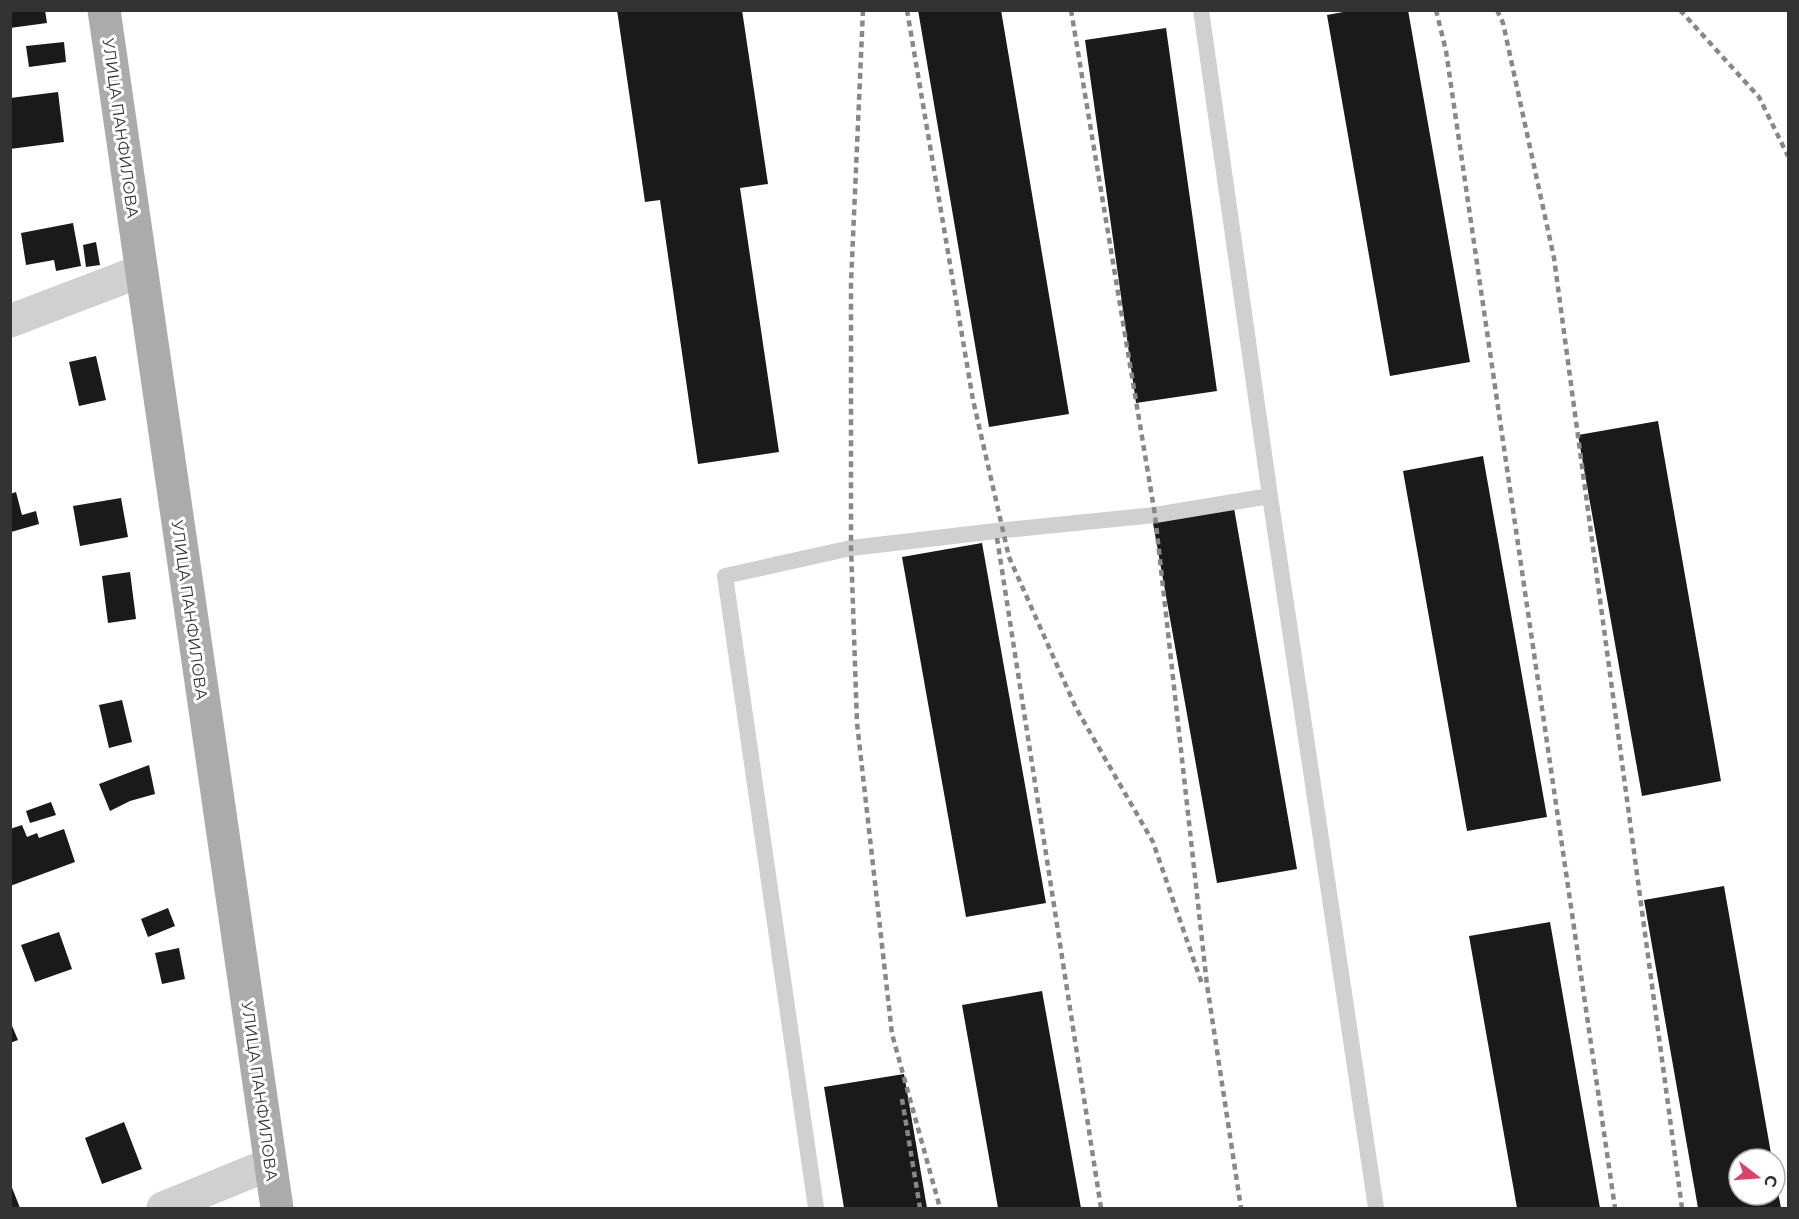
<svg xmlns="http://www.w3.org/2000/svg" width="1799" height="1219" font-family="Montserrat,sans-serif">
	<rect width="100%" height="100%" fill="#fff"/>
	<path fill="#1a1a1a" d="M10,10H45L47,23L10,28Z
		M617,10H742L768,184L740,188L779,452L698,464L660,200L645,202Z
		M918,10H1001L1069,414L989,427Z
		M1354,10H1408L1470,362L1390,376L1327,15Z
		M1166,28L1217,391L1136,403L1085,40Z
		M64,42L66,62L29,67L26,46Z
		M58,92L64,142L10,149V98Z
		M73,223L81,266L56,271L54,260L26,265L21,233Z
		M96,242L100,265L86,267L83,245Z
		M96,356L106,400L79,406L69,362Z
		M1658,421L1721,781L1642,796L1578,435Z
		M1483,456L1547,817L1467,831L1403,471Z
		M16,492L22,515L36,511L39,524L11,532L10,494Z
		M121,498L128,537L80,546L73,506Z
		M1234,508L1297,869L1217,883L1153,523Z
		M982,543L1046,903L966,917L902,557Z
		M130,572L136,619L108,623L102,576Z
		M122,700L132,742L109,748L99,705Z
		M149,765L155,794L130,801L110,811L99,784Z
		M51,802L56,815L30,823L26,811Z
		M22,825L27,837L37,833L39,838L64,829L75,862L10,886V829Z
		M1724,886L1772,1159H1739V1195H1775L1776,1181L1781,1208H1698L1644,900Z
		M168,908L175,926L148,937L141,919Z
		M1550,922L1600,1208H1517L1469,936Z
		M59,932L72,969L35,982L21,945Z
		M179,948L185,979L162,984L155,953Z
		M1042,991L1081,1208H998L962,1005Z
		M10,1021L18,1040L10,1043Z
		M904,1074L927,1208H844L824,1087Z
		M124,1122L142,1169L102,1184L85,1138Z
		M10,1185H11L20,1208H10Z"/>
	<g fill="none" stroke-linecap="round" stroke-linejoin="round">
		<path stroke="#d0d0d0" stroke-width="16" d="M1201,10L1270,496L1376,1208
			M816,1208L725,576L851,548L996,531L1155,515L1270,496"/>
		<path stroke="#d0d0d0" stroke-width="33" d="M10,321L141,271
			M163,1208L270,1164"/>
		<path stroke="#ababab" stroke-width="33" d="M104,10L277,1208"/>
		<path stroke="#888" stroke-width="4.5" stroke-dasharray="6 4.5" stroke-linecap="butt" d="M863,10L851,283V548L857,723L892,1034L940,1208
			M907,10L973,400L1009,557L1076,708L1153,842L1202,984
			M1071,10L1155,515L1207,985L1241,1208
			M1436,10L1446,51L1615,1208
			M1497,10L1503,23L1554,258L1682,1208
			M1680,10L1759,97L1788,156
			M997,538L1101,1208
			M902,1099L920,1208"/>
	</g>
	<g text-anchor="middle" stroke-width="6" stroke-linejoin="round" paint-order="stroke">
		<g font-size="16" fill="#333" stroke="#fff">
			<text transform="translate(121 128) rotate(82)" y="6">УЛИЦА ПАНФИЛОВА</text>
			<text transform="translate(190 610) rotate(82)" y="6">УЛИЦА ПАНФИЛОВА</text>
			<text transform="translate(260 1091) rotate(82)" y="6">УЛИЦА ПАНФИЛОВА</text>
		</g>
	</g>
	<rect width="1799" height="1219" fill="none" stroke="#333333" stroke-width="24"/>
	<g transform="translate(1757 1177) rotate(107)"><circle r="28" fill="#ffffff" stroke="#adadad" stroke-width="1.5"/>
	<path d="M0-4.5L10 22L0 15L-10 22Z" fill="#dd4268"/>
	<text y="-9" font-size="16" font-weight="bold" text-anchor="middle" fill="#333333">С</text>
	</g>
</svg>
